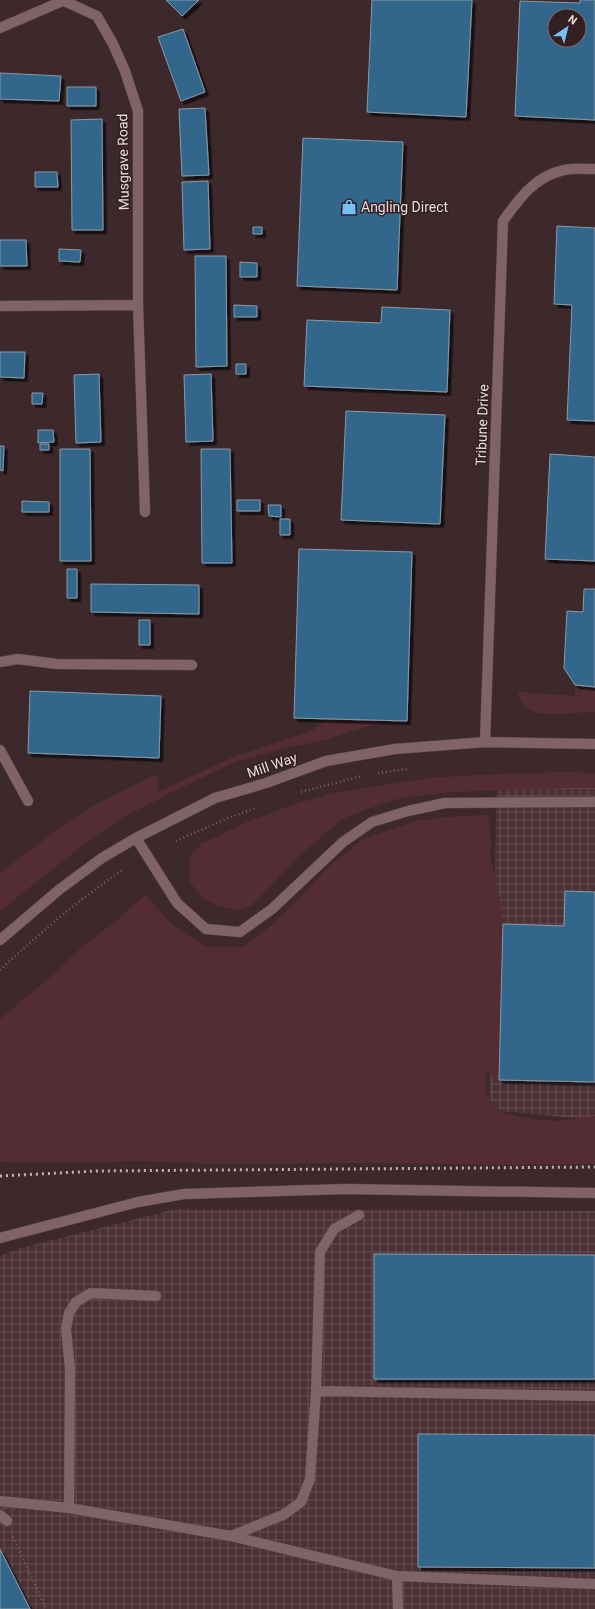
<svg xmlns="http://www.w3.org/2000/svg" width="595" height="1609" font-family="Roboto,sans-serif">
	<defs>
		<pattern id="industrial-grid" width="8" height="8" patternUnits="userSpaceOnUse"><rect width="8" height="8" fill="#4c3136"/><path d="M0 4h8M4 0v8" fill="none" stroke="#664e53"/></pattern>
		<filter id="shadow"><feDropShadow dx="3.5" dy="3.5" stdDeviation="0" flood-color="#0009"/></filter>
	</defs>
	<rect width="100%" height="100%" fill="#3d292c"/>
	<path fill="url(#industrial-grid)" d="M497,782L595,784V1120L489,1110Z
		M176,1209L595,1211V1609H0V1256L21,1248Z"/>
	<path fill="#542d34" d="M575,685L595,687V712C572,711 523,725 518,692L575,696Z
		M327,719L384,721L325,740L286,748L235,762L172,792L124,817L87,842L0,911V873L69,821L95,805L157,774L158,792L233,757L312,731Z
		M563,772L595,773V788H566L450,792L401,798L367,809L342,819L301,854L251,906L236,910L218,906L202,898L190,882L189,857L201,844L245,823L292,805L334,793L429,778L477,775Z
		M488,815L491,839L490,859L500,898L503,924L499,1083L487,1071L485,1084L486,1093L495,1106L506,1114L539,1120L558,1121L595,1116V1164L518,1165L372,1163L217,1164L135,1161L87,1163L0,1162V1019L54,974L83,946L116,921L145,895L174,926L206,947H244L267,929L303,895L329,866L365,838L416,821L448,817Z"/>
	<path fill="#32668b" stroke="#889aa9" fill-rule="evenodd" filter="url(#shadow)" d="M166,0H199L182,16Z
		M372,0H472L466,117L367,112Z
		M580,0H595V120L515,116L520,1L580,3ZM555,16H579V40H555Z
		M183,29L205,92L181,101L158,37Z
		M0,73L61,76L59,101L0,99Z
		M67,87H96V106H67Z
		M205,108L209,175L182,176L179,109Z
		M102,119L103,230H72L71,120Z
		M303,138L403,142L397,290L297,286Z
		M35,172H57L58,187H35Z
		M208,181L210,249L184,250L182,182Z
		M557,226L595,228V421L567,420L572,305L554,304Z
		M253,227H262V234H253Z
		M0,240H26L27,266H0Z
		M59,249L81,250L80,262L59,261Z
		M195,256H226L227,366L196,367Z
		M240,262L257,263V277H240Z
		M234,305L257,306V317H234Z
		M382,307L450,310L447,392L304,386L307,320L381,323Z
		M0,352H25L24,378L0,377Z
		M236,364H246V374H236Z
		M99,374L101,442L76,443L74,375Z
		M211,374L213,441L186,442L184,375Z
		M32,393H43L42,404H32Z
		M346,411L445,415L440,524L341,520Z
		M38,430H53L54,442L38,443Z
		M40,444H49V450H40Z
		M0,446H4L3,471L0,470Z
		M60,449H90L91,561H60Z
		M201,449H230L232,563H202Z
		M550,454L595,457V561L545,559Z
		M237,500H260V511H237Z
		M22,501L49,502V512H22Z
		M268,505H281V517L269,516Z
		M280,519H290V535H280Z
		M299,549L412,552L407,721L294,718Z
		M67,569H77V598H67Z
		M91,584L199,585V614L91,612Z
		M584,589H595V687L575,685L564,668L567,611L583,612Z
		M139,620H150V645H139Z
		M30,691L161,696L159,758L28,753Z
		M565,891L595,892V1082L499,1080L503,924L564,926Z
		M374,1254L595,1255V1379H374Z
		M418,1434L595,1435V1568L418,1567Z
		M0,1549L30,1609H0Z"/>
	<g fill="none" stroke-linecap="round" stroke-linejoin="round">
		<defs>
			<path id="minor" d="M64,1L97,16L113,44L125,71L138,111V305L145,512
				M0,28L65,0
				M0,306L138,305
				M0,662L18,659L57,664L192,665
				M485,742L503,221C519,199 535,176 564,170C573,168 585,169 595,169
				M0,750L28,801
				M136,838L177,903L206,929L240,932L272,909L343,842L372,822L408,811L445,803L595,802
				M0,940L60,889L102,858L136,838L215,798L266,783L326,761L395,749L485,742L595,744
				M0,1238L138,1202L184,1194L346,1189L595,1193
				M316,1391L595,1396
				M0,1501L69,1508L231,1536L397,1576L595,1584
				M69,1508L70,1369L66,1329L69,1313L76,1302L91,1293L156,1296
				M0,1515L7,1521
				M231,1536L283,1515L301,1502L310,1479L316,1391L320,1252L334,1229L359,1215
				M397,1576L398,1609"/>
		</defs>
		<use href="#minor" stroke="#594648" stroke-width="11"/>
		<path stroke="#726062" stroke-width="2.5" stroke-dasharray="1 3" stroke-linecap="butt" d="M378,773L407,769
			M301,792L362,776
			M176,841L228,818L256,808
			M0,970C39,934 80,898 124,869
			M13,1537L46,1609"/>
		<use href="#minor" stroke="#7f6366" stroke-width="10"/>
		<path stroke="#c1b3b4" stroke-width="3" stroke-dasharray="2 4" stroke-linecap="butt" d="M0,1176L97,1171L595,1167"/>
	</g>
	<defs>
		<symbol id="shop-bare" viewBox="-9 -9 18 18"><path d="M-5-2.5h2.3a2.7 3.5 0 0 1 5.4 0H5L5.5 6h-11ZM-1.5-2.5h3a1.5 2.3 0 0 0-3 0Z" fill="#77c0f7" stroke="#321f22" stroke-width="2.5" paint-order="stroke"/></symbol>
	</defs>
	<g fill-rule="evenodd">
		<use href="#shop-bare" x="338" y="196" width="22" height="22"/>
	</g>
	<g text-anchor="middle" stroke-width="3" stroke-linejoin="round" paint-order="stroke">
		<g font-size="14" fill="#e9dcdd" stroke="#321f22">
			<text transform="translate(123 162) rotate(-91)" y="5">Musgrave Road</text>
			<text transform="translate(482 425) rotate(-88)" y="5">Tribune Drive</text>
			<text transform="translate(272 765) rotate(-19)" y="5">Mill Way</text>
		</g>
		<g font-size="14" fill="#e9dcdd" stroke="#321f22" text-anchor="start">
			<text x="361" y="212">Angling Direct</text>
		</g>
	</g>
	<g transform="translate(567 28) rotate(35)"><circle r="19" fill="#321f22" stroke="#7b6b6d"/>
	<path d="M0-3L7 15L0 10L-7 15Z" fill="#77c0f7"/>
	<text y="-6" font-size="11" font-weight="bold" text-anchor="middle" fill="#e9dcdd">N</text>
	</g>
</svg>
